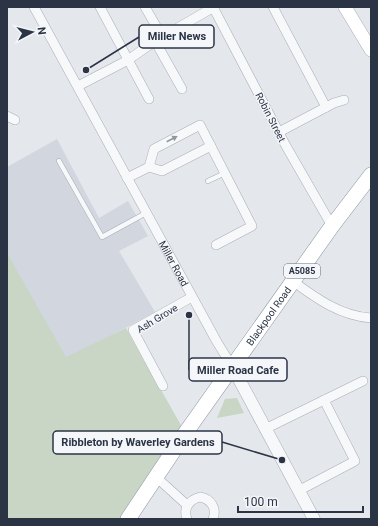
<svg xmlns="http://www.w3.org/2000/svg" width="378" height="526" font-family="Roboto,sans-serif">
	<rect width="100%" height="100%" fill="#e4e7ec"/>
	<path fill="#d2d6de" d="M57,139L99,218L128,201L148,236L119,251L155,312L64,361L7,256V167Z"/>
	<path fill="#c9d6c5" d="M7,253L66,357L126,328C144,362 164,394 182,427L122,519H7Z
		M237,398L244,413L217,418L225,399Z"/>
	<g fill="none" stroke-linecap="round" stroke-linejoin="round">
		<defs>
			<path id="service" d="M59,161L102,237L146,213
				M208,181L225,173"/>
			<g id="minor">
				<path id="s1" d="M34,7L217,342L233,368"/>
				<path d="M100,7L149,99"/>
				<path d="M145,7L156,26"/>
				<path d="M213,7L286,146L332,226"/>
				<path d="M273,7L326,107"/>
				<path d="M155,41L182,89"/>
				<path d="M78,86L128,60L155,41L214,7"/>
				<path d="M7,116L15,120"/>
				<path d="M279,132L334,103L344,100"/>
				<path d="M149,167L154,149L200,125L252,226L216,245"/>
				<path d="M127,178L149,167L162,171L211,146"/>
				<path d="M294,282C317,299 341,316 371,318"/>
				<path d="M163,386L133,330L192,297"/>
				<path d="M265,429L363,381"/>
				<path d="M156,477L187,505"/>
				<path d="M298,491L355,461L324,400"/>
				<path d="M187,519C183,508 189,500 200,497C211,499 217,508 213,519"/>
			</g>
			<path id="tertiary" d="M233,368L314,519"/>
			<path id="secondary" d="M345,7L371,50"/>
			<g id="trunk">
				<path id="s2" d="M128,519L184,435L332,226L371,175"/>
			</g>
		</defs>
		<use href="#service" stroke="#a9aeb7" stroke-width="5.5"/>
		<use href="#minor" stroke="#a9aeb7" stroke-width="10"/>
		<use href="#tertiary" stroke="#a9aeb7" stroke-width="13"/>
		<use href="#secondary" stroke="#a9aeb7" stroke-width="14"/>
		<use href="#trunk" stroke="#8b94a3" stroke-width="16"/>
		<use href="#service" stroke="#f7f8fa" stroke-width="4.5"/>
		<use href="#minor" stroke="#f7f8fa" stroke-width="9"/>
		<use href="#tertiary" stroke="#f7f8fa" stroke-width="12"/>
		<use href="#secondary" stroke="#fff" stroke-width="13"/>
		<use href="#trunk" stroke="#fff" stroke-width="15"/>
	</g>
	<defs><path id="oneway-solid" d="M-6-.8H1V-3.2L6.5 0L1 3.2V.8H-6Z"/></defs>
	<use fill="#9196a0" href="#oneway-solid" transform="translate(172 139) rotate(-28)"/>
	<g text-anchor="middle" stroke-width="3" stroke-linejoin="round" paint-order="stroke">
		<rect fill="#f4f6f9" stroke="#676e7b" stroke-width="1" x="284" y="264" width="36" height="14" rx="3"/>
		<g font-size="9" font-weight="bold" fill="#2b3445">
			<text x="302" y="274">A5085</text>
		</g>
		<g font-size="10" fill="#2b3445" stroke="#f4f6f9">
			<text transform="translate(271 117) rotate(63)" y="4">Robin Street</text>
			<text dy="4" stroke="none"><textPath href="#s1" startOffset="292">Miller Road</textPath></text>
			<text dy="4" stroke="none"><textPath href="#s2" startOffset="247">Blackpool Road</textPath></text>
			<text transform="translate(157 318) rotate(-31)" y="4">Ash Grove</text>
		</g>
	</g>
	<path fill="none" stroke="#2b3445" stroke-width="1.5" d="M86 70L139 37M189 315L189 370M282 460L222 442"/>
	<g fill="#2b3445" stroke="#f4f6f9" stroke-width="1.5">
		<circle cx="86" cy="70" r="4"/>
		<circle cx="189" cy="315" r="4"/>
		<circle cx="282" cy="460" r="4"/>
	</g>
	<g fill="#f4f6f9" stroke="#2b3445" stroke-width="1.5">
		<rect x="139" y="25" width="75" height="23" rx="4"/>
		<rect x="189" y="358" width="98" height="23" rx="4"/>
		<rect x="53" y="431" width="169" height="23" rx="4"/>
	</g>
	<g font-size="11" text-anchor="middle" font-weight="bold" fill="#2b3445">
		<text x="177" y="40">Miller News</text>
		<text x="238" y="374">Miller Road Cafe</text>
		<text x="138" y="446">Ribbleton by Waverley Gardens</text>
	</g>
	<rect width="378" height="526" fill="none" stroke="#2b3445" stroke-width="16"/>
	<g transform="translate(32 32) rotate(83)" stroke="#f4f6f9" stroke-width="3" paint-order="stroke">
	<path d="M0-3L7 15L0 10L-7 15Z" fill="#2b3445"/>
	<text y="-6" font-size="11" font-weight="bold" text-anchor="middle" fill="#2b3445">N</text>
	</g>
	<path d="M238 506v6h125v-6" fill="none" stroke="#2b3445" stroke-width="2"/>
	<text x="244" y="506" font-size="12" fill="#2b3445" stroke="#f4f6f9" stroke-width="3" paint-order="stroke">100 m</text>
</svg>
